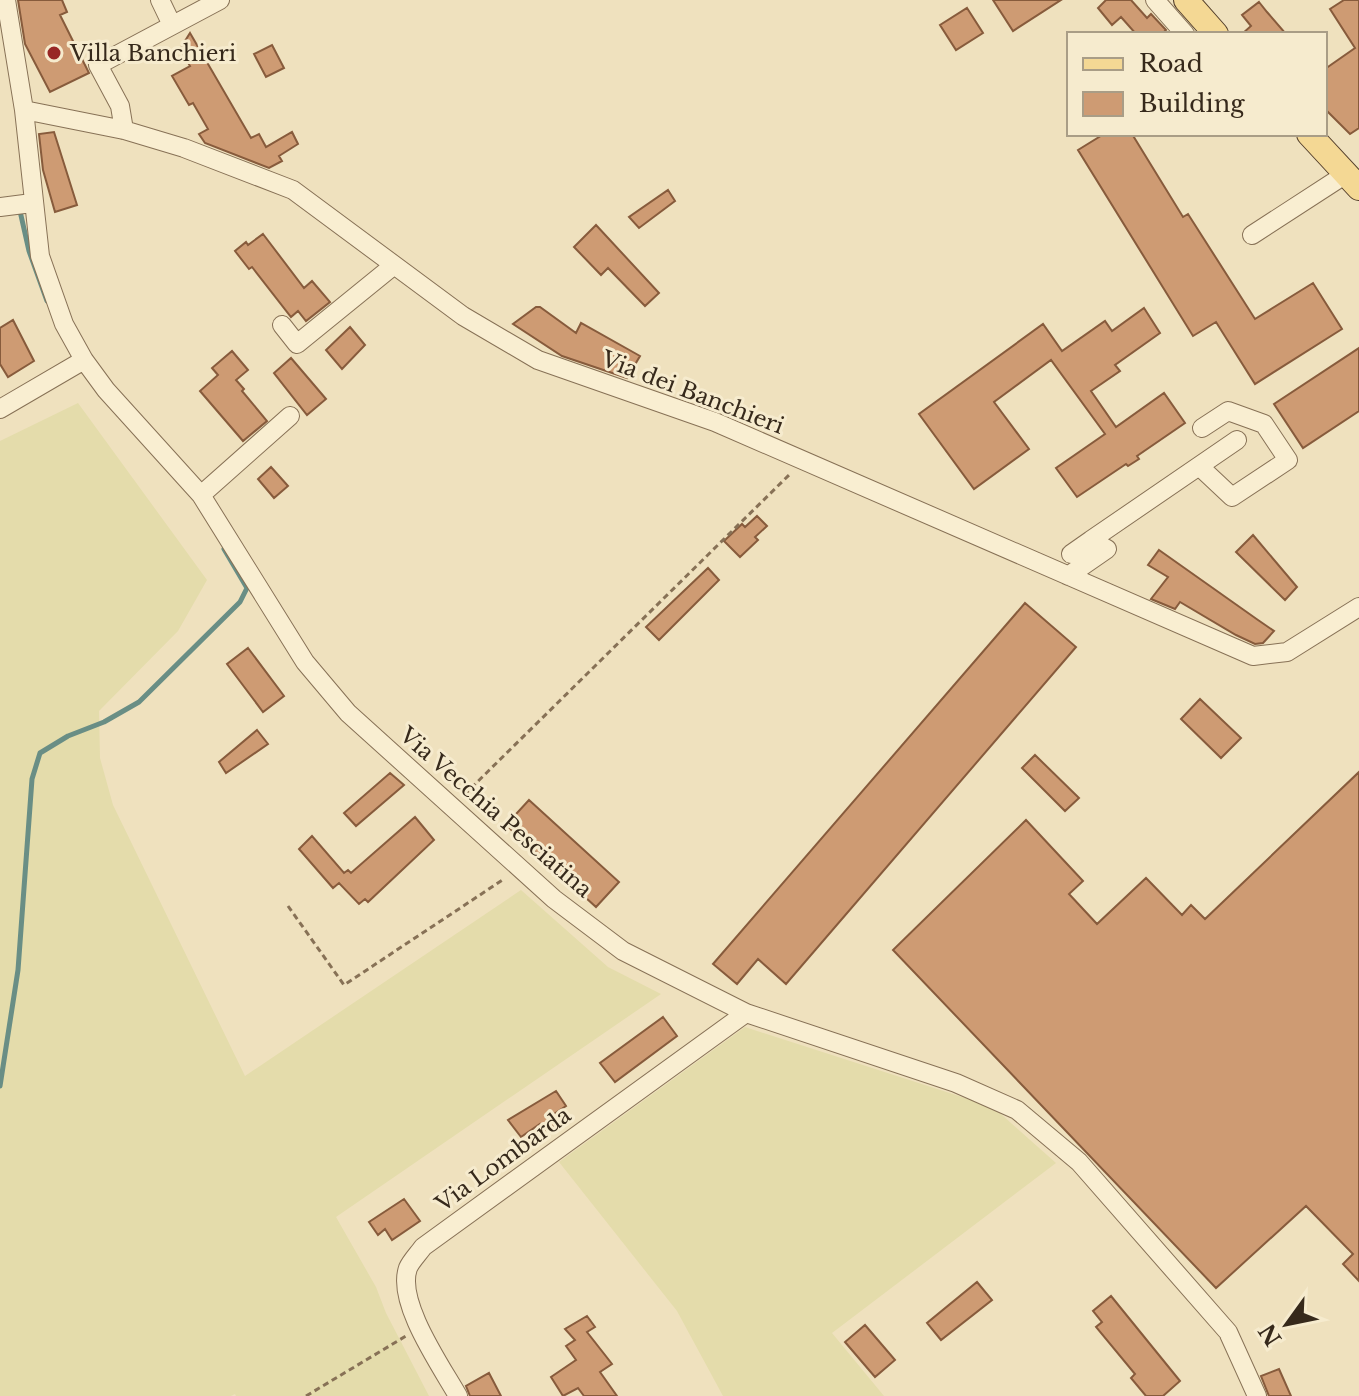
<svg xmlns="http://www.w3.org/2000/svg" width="1359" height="1396" font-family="'Libre Baskerville',serif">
	<rect width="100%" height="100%" fill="#efe1be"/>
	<path fill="#e4dcab" d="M78,403L207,580L178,631L99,711L100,758L113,805L245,1076L521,890L608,967L661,994L336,1217L376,1287L386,1313L429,1396H236L235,1394L231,1396H0V441Z
		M745,1027L993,1107L1056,1163L832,1333L884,1396H723L677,1311L559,1162Z"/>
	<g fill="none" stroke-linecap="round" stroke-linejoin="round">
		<path stroke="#698e85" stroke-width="5" d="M20,211L29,251L47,301
			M0,1086L18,970L32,779L40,753L68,736L104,722L139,702L240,602L247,588L224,549"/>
	</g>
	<path fill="#ce9b73" stroke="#875b3c" stroke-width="2" d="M18,0H62L67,12L60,15L89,73L50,92L25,44Z
		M993,0H1061L1013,31Z
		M1106,0H1131L1147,18L1151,14L1166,30L1162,34H1136L1121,17L1112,25L1098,8Z
		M1344,0H1359V128L1350,134L1325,109V69L1355,48L1330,9Z
		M1259,2L1267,12L1286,34H1242L1251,26L1242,15Z
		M967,8L983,33L956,50L940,25Z
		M190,33L251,138L259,134L266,147L292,132L298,144L279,156L282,161L269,168L205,143L199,134L208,129L193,103L189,105L172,76L190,66L180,49Z
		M272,45L284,68L266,77L254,54Z
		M54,132L77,205L55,212L43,170L39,134Z
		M1104,134H1132L1183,217L1188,214L1255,319L1313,283L1342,329L1255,384L1216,322L1193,336L1078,150Z
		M668,190L675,201L639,228L629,217Z
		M596,225L659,293L645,306L608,268L601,275L574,247Z
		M263,234L304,288L312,281L330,302L306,321L298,311L291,317L252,267L249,269L235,251L246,242L248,245Z
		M536,307H540L576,333L581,323L640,356L627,378L562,356L513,324Z
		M1144,308L1160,333L1115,365L1120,371L1091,391L1116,427L1164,393L1185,423L1137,456L1139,459L1128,466L1126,464L1077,497L1056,468L1105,434L1051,360L994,402L1029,449L974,489L919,414L1043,324L1062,351L1105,321L1112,331Z
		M13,320L34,361L8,377L0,364V328Z
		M350,327L365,345L342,369L326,350Z
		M1359,348V411L1303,448L1274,404Z
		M232,351L248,370L236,380L244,389L242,391L267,421L243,441L200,391L218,375L212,368Z
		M291,358L326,399L307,415L274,373Z
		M271,467L288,486L274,498L258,479Z
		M757,516L767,526L755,537L758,540L740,557L724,541L742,524L745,527Z
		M1253,535L1297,587L1285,600L1236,552Z
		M1159,550L1258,620L1274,631L1263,643L1255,644L1236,635L1180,602L1175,609L1151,599L1168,577L1148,565Z
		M708,568L719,580L659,640L646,627Z
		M1025,603L1076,647L786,984L758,959L737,984L713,964Z
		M248,648L284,696L263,712L227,664Z
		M1200,699L1241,738L1221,758L1181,719Z
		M257,730L268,744L226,773L219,762Z
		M1035,755L1079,798L1065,811L1022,768Z
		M1359,772V1281L1343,1264L1353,1254L1306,1206L1216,1288L893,950L1026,820L1083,881L1069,894L1097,924L1146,878L1182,915L1191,905L1205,919Z
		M390,773L404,785L356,826L344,813Z
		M529,800L619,882L596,907L506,825Z
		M415,817L434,840L368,902L365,899L359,904L339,883L333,888L299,849L312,836L344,873L348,870L351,873Z
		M663,1017L677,1036L615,1082L600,1063Z
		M556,1091L566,1106L551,1116L556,1124L545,1131L540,1124L521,1137L508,1120Z
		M404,1199L420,1221L392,1240L385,1229L378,1235L369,1222Z
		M977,1282L992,1300L941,1340L927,1323Z
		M1111,1296L1180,1381L1163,1396H1146L1131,1378L1135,1374L1096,1327L1102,1322L1093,1311Z
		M587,1316L595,1327L587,1332L612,1364L600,1372L617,1396H584L578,1388L563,1396L551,1377L576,1360L566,1346L575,1340L565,1329Z
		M865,1325L895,1360L875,1377L845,1342Z
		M1279,1369L1291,1396H1269L1261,1376Z
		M489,1373L501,1396H470L466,1386Z"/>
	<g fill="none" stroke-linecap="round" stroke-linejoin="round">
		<defs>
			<path id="minor" d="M6,0L24,110L40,256L64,324L84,360L106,390L201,495L305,662L348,713L554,899L623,951L746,1013L956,1083L1017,1110L1079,1162L1228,1332L1257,1396
				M160,0L172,25
				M1155,0L1185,34
				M24,110L124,130L184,148L293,190L463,316L538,360L715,422L1253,656L1287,652L1359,607
				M124,130L120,106L98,65L220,0
				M0,207L32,203
				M1252,235L1346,174
				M282,325L297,344L393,266
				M0,409L84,360
				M1199,466L1232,497L1288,460L1264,424L1228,411L1202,428
				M201,495L290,416
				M1091,540L1237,440
				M1068,576L1107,549L1091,540L1071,554
				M458,1396C441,1366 396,1302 408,1268C411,1261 419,1253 423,1247L746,1013"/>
			<path id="major" d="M1186,0L1216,34
				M1309,134L1359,188"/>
		</defs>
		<use href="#minor" stroke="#877156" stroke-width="20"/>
		<use href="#major" stroke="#543f2b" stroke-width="26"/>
		<path stroke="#877156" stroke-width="3" stroke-dasharray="6 4" stroke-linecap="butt" d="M464,795L789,475
			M288,906L344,985L504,879
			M306,1396L406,1336"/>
		<use href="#minor" stroke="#f9eed1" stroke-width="18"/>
		<use href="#major" stroke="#f4d894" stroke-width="24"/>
	</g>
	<circle fill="#982725" stroke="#f6ebce" stroke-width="3" cx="54" cy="53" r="8"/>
	<g text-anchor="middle" stroke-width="6" stroke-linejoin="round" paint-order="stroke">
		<g font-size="22" fill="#36291b" stroke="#f6ebce" text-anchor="start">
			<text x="70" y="61">Villa Banchieri</text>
		</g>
		<g font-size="22" fill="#36291b" stroke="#f6ebce">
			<text transform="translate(693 392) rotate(21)" y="8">Via dei Banchieri</text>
			<text transform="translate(496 812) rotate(41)" y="8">Via Vecchia Pesciatina</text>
			<text transform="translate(503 1159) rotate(-36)" y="8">Via Lombarda</text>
		</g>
	</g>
	<rect x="1067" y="32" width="260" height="104" fill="#f6ebce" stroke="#a99d86" stroke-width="2"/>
	<rect x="1083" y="58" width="40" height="12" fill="#f4d894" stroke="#a99d86" stroke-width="2"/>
	<text x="1139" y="72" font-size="24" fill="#36291b">Road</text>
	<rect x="1083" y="92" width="40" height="24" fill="#ce9b73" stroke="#a99d86" stroke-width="2"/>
	<text x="1139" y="112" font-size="24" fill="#36291b">Building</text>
	<g transform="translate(1287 1324) rotate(237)" stroke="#f6ebce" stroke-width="6" paint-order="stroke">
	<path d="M0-6L14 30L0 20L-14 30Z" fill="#36291b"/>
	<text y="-12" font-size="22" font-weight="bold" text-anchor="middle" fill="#36291b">N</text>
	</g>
</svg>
